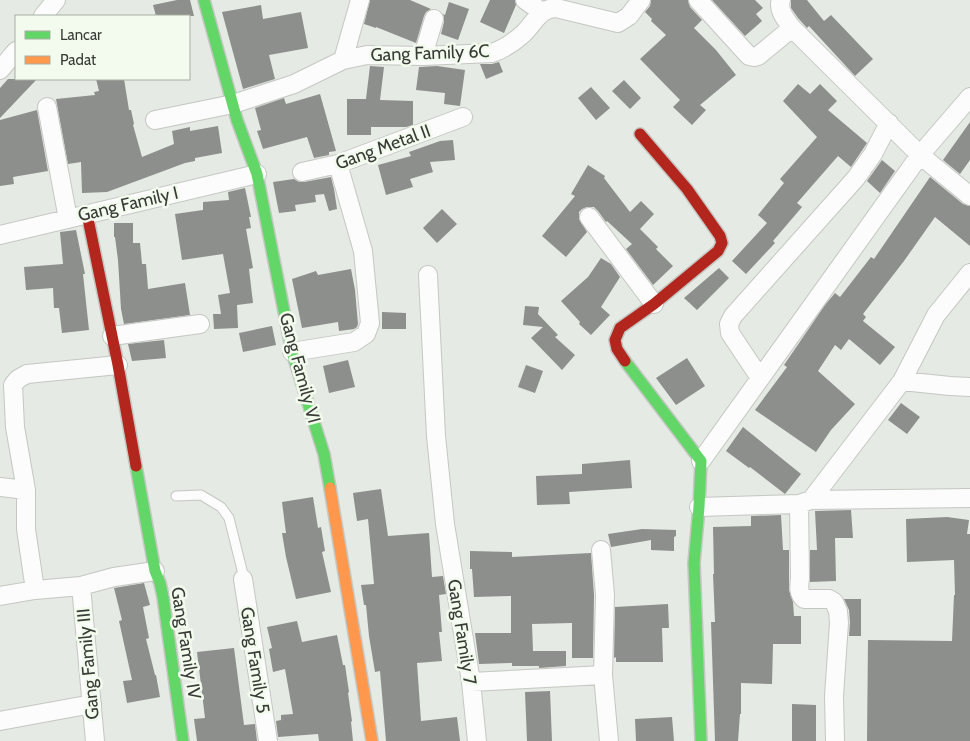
<svg xmlns="http://www.w3.org/2000/svg" width="970" height="741" font-family="Cabin,sans-serif">
	<rect width="100%" height="100%" fill="#e5eae4"/>
	<path fill="#8c8f8b" d="M177,0H190L194,16H156L153,5Z
		M370,0H410L431,9L426,12L424,16L416,43L376,27V28L364,24Z
		M490,0H515L516,5L504,33L480,22Z
		M651,0H688L690,7L702,20L694,28L716,50L736,75L700,105L706,110L692,125L673,107L680,100L640,59L666,35L651,21L652,19L645,12L650,6Z
		M712,0H755L763,8L756,14L762,21L745,36Z
		M791,0H807L824,21L831,15L873,59L855,76L809,26L807,28L798,18L791,8Z
		M449,2L469,9L458,40L441,34L444,22V17L443,14L445,15Z
		M261,5L263,19L301,12L308,48L269,55L275,79L243,89L222,12Z
		M499,62L503,72L486,79L480,64H492Z
		M370,66L384,67L380,100L413,101V125L406,127H371V135H347V99H366Z
		M437,66L465,70L460,106L444,104L445,93L416,90L419,67Z
		M8,79H37L0,118V88Z
		M96,79H124L129,110H131L134,124L133,125L142,157L174,144L172,131L190,127V131L218,126L222,153L195,158V161L185,163L107,192L82,193L81,162L68,164L56,99L95,95L94,92L99,91Z
		M624,80L641,98L630,109L612,91Z
		M798,84L810,94L820,84L837,101L828,110L867,143L851,167L838,156L797,203L802,207L773,241L775,243L746,274L732,261L767,223L758,215L784,183L780,179L817,137L783,101Z
		M591,87L610,108L596,120L578,98Z
		M320,94L336,151L329,152V155L314,158L307,137L263,149L257,131L261,130L255,108L284,98L286,104Z
		M37,110L48,171L13,177L14,184L0,186V120Z
		M970,122V160L960,174L943,160Z
		M453,140L455,160L430,162L433,172L410,179L413,187L386,195L378,165L411,156L409,152L440,141Z
		M882,160L895,171L880,193L867,181Z
		M588,165L605,176L604,178L630,212L641,201L654,214L640,229L658,247L656,249L673,266L653,285L626,249L632,244L607,221L606,222L598,211L594,207H587L582,209L579,212V219L587,232L566,257L542,236L575,196L571,194Z
		M331,177L334,189L337,209L329,211L324,194L315,195L316,202L295,205L296,211L279,213L273,182L294,179L299,182H304Z
		M930,177L963,204L970,206V246L935,217L904,261L863,314L866,317L863,321L895,347L880,365L849,339L841,350L835,345L818,371L855,404L831,430L816,452L755,410L787,367L784,365L825,305L835,293L840,297L871,257L874,259Z
		M245,188L251,217H249L251,228L246,229L253,268L249,269L253,303L237,305L238,328L214,329L213,314H221L218,295L230,293L223,254L182,260L175,214L203,210V202L229,200L228,192Z
		M442,209L457,224L437,243L423,228Z
		M114,223H133V243H140L142,264H146L148,289L185,283L190,315L124,324L121,309L118,260L115,237H114Z
		M76,230L85,274H83L89,330L62,333L59,308H54L53,288L26,290L24,267L63,264L60,232Z
		M601,258L611,264L620,277L601,307L610,315L591,335L579,324L580,322L561,301L588,277Z
		M719,268L729,278L697,310L684,298Z
		M351,269L355,290L358,324L357,327L354,329L339,331L338,322L302,328L292,279L316,271L318,275Z
		M525,306L539,307L538,314L558,335L555,337L575,355L562,370L531,338L543,327L523,325Z
		M382,312L406,313V329H382Z
		M272,326L276,345L243,352L239,333Z
		M164,340L166,358L132,361L128,344Z
		M687,358L705,386L676,405L656,378Z
		M348,360L355,387L329,393L323,366Z
		M526,365L543,371L535,393L518,387Z
		M901,403L920,417L907,434L888,420Z
		M743,427L801,474L785,494L750,467L749,468L726,451Z
		M630,460L632,488L569,492L570,504L537,505L536,476L582,474V464Z
		M381,489L388,536L429,533L432,577L443,576L446,594L439,595L442,632H439L442,661L417,663L421,721L457,717L460,741H386L380,671L375,672L369,636L366,605H364L361,585L374,584L368,519L357,521L353,493Z
		M313,497L318,528L321,527L325,551L322,552L331,592L296,599L286,557L282,533H286L282,502Z
		M851,510L853,538H835L836,581L810,582V550H817L815,511Z
		M781,515L783,550H789V590L793,602L794,616H801V644H773L772,684L741,683V714H740L738,741H715L711,622H715L713,574H714L713,527L751,526V516Z
		M947,517L969,520L967,534H970V741H867L868,640L952,641L954,595H955L954,560L907,562L906,519Z
		M642,529L676,530V536L674,537V551L651,550V540L611,547L608,534Z
		M470,551L512,552V557L591,553L594,595L593,658H572V623L532,624L533,651H566V666L539,668V666H512V663L479,664L475,633H511V596L474,597L472,569H470Z
		M144,583L150,605L143,607L149,638L146,639L155,675H156L160,697L127,703L123,681L132,680L119,621L122,620L114,588Z
		M844,599H861V636H849L850,622L849,610Z
		M668,604L669,628H662L663,662H616V657L614,658L615,607Z
		M297,621L302,642L337,635L343,665H345L349,692L348,693L352,721L351,722L353,741H319L318,734L278,737L276,721L281,720V715L293,714L285,669L273,672L269,649L272,648L267,627Z
		M234,648L244,725L255,724L257,741H197L194,719L205,718L197,652Z
		M550,691L552,741H527L525,692Z
		M792,704L816,705V741H792Z
		M672,717L674,741H636L635,719Z"/>
	<g fill="none" stroke-linecap="round" stroke-linejoin="round">
		<defs>
			<path id="lane" d="M176,496L201,495L221,507L229,518L242,570L243,579"/>
			<path id="street" d="M525,0L542,12
				M698,0L749,56L754,57L758,56L792,28L920,155L970,196
				M781,0C777,10 786,20 792,28
				M43,16L56,0
				M423,56L434,19
				M343,60L360,0
				M0,70L16,51
				M47,107L68,219
				M155,120L233,104L294,84L343,60L367,55L423,56L492,53C504,49 514,42 523,34C534,24 539,8 556,8L618,23L629,16L641,0
				M302,172L338,164L463,117
				M589,217L654,304
				M0,235L257,174
				M428,275L436,436L445,524L471,682L477,741
				M112,336L200,324
				M292,352L354,342L366,334L370,323L363,251L338,164
				M760,378L730,333L729,324L733,316L856,178L873,154L889,123
				M902,381L950,386L970,387
				M701,461L920,155L970,97
				M0,487L26,490V529L35,590
				M26,490L15,427L13,385L18,379L27,374L118,365
				M811,500L902,381L936,315L970,273
				M799,504L800,578C799,587 798,593 804,599H829L834,602L838,611L839,623L834,696L835,741
				M699,507L799,504L811,500L970,498
				M601,550L605,595L603,675
				M243,579L268,741
				M81,586L95,741
				M0,596L35,590L81,586L114,577L155,571
				M471,682L603,675L609,741
				M0,721L92,704"/>
			<path id="fast" d="M204,0L237,120L257,174L292,352L324,454L330,488
				M625,361L701,461L699,507L694,563L701,741
				M136,466L155,571L160,583L163,597L183,741"/>
			<path id="slow" d="M330,488L372,741"/>
			<path id="jam" d="M87,214L118,365L136,466
				M625,361L617,349L615,340L620,328L654,304L718,251L722,243L720,236L687,189L640,134"/>
		</defs>
		<use href="#lane" stroke="#c4c7c2" stroke-width="11"/>
		<use href="#street" stroke="#c4c7c2" stroke-width="20"/>
		<use href="#fast" stroke="#c4c7c2" stroke-width="14"/>
		<use href="#slow" stroke="#c4c7c2" stroke-width="14"/>
		<use href="#jam" stroke="#c4c7c2" stroke-width="14"/>
		<use href="#lane" stroke="#fbfcfb" stroke-width="9"/>
		<use href="#street" stroke="#fbfcfb" stroke-width="18"/>
		<use href="#fast" stroke="#63d668" stroke-width="11"/>
		<use href="#slow" stroke="#ff974d" stroke-width="11"/>
		<use href="#jam" stroke="#b3261e" stroke-width="11"/>
	</g>
	<g text-anchor="middle" stroke-width="5" stroke-linejoin="round" paint-order="stroke">
		<g font-size="18" fill="#383b36" stroke="#f2fbed">
			<text transform="translate(430 53) rotate(-2)" y="6">Gang Family 6C</text>
			<text transform="translate(383 147) rotate(-20)" y="6">Gang Metal II</text>
			<text transform="translate(128 204) rotate(-13)" y="6">Gang Family I</text>
			<text transform="translate(300 368) rotate(75)" y="6">Gang Family VI</text>
			<text transform="translate(462 632) rotate(81)" y="6">Gang Family 7</text>
			<text transform="translate(186 643) rotate(81)" y="6">Gang Family IV</text>
			<text transform="translate(255 660) rotate(81)" y="6">Gang Family 5</text>
			<text transform="translate(88 664) rotate(-95)" y="6">Gang Family III</text>
		</g>
	</g>
	<rect x="15" y="15" width="175" height="65" fill="#f2fbed" stroke="#a8aea4"/>
	<rect x="25" y="31" width="25" height="8" fill="#63d668" stroke="#a8aea4"/>
	<text x="60" y="40" font-size="15" fill="#383b36">Lancar</text>
	<rect x="25" y="56" width="25" height="8" fill="#ff974d" stroke="#a8aea4"/>
	<text x="60" y="65" font-size="15" fill="#383b36">Padat</text>
</svg>
